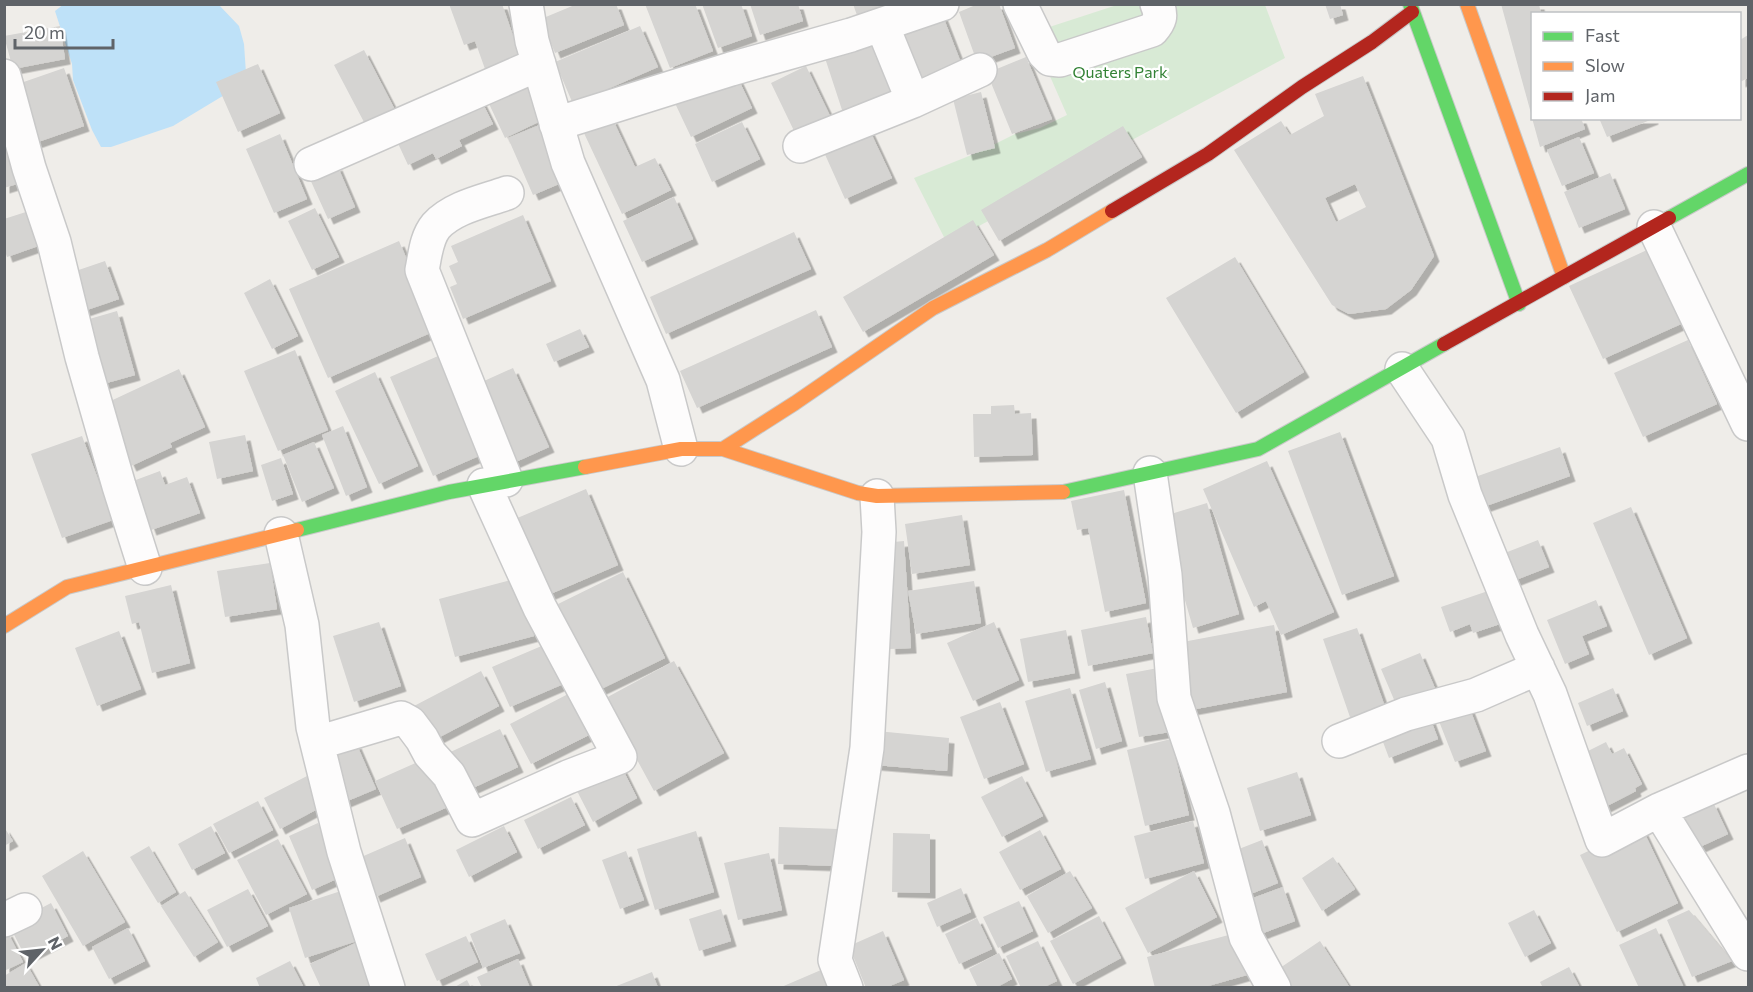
<svg xmlns="http://www.w3.org/2000/svg" width="1753" height="992" font-family="Commissioner,sans-serif">
	<defs>
		<filter id="shadow"><feDropShadow dx="5.5" dy="5.5" stdDeviation="0" flood-color="#0004"/></filter>
	</defs>
	<rect width="100%" height="100%" fill="#efede9"/>
	<path fill="#d8ead5" d="M1117,5H1265L1285,58L1031,194L1007,211L947,243L914,178L979,152L1015,134L1040,128L1067,115L1031,33Z"/>
	<path fill="#bee1f8" d="M64,4L219,5L239,26L244,44L246,73L231,91L173,126L111,147H101L92,130L73,80L72,64L55,11Z"/>
	<path fill="#d5d4d2" fill-rule="evenodd" filter="url(#shadow)" d="M449,4H502L520,56L485,69L475,41L464,45Z
		M577,4H616L624,25L555,53L541,19Z
		M645,4H695L713,51L670,68Z
		M702,4H741L752,36L718,48Z
		M750,4H798L803,21L760,35Z
		M853,4H904L859,21Z
		M978,4H999L1015,48L977,62L959,12Z
		M1325,4H1340L1343,15L1330,19Z
		M1501,4H1539L1541,14H1532V117Z
		M942,14L963,68L922,84L901,30Z
		M60,26L65,59L13,69L4,36Z
		M640,26L658,67L573,104L555,62Z
		M1748,35V78L1740,82V40Z
		M883,39L901,95L843,113L825,58Z
		M364,50L394,108L365,124L334,65Z
		M1026,57L1052,119L1012,134L987,73Z
		M258,64L280,113L238,132L216,82Z
		M806,66L831,118L796,135L771,83Z
		M64,68L84,126L35,143L15,85Z
		M734,70L752,108L691,137L673,99Z
		M528,73L549,117L505,138L484,93Z
		M1363,76L1434,256L1411,290L1386,309L1349,314L1332,305L1234,150L1281,121L1290,135L1324,116L1315,94ZM1355,184L1366,207L1336,222L1325,198Z
		M981,92L995,148L967,155L953,99Z
		M479,96L493,124L459,140L462,146L436,159L433,153L408,165L395,137Z
		M612,118L635,167L655,158L671,190L622,214L583,131Z
		M1532,118H1581L1585,129L1540,147Z
		M1599,118H1653V119L1607,137Z
		M549,121L573,178L533,195L508,138Z
		M742,122L760,159L712,182L695,144Z
		M1123,126L1142,157L999,241L981,210Z
		M869,129L892,178L845,199L823,150Z
		M280,134L307,199L274,213L246,149Z
		M1579,137L1594,173L1562,186L1547,150Z
		M10,150L20,183L4,188V152Z
		M337,165L355,207L328,219L309,177Z
		M1610,173L1625,209L1579,228L1564,192Z
		M674,197L693,239L642,262L623,221Z
		M315,208L339,257L312,270L288,221Z
		M29,211L41,245L7,257L4,248V219Z
		M523,215L551,281L463,319L450,287L457,284L449,266L458,262L451,246Z
		M973,220L994,255L863,332L843,297Z
		M794,232L811,269L666,334L650,297Z
		M399,241L437,330L328,378L289,289Z
		M1647,250L1681,324L1603,359L1569,286Z
		M1235,257L1304,372L1236,413L1166,298Z
		M105,261L119,299L78,313L64,275Z
		M270,279L298,336L272,349L244,293Z
		M816,310L832,347L697,408L680,371Z
		M117,311L135,375L96,386L79,322Z
		M580,329L589,347L554,362L546,344Z
		M1688,340L1717,404L1643,437L1614,373Z
		M295,350L328,430L278,451L244,371Z
		M445,353L488,452L433,476L390,377Z
		M513,368L549,447L509,465L473,386Z
		M179,369L205,427L170,443L172,447L131,466L102,405Z
		M375,372L418,466L379,484L335,391Z
		M1014,405L1015,414L1031,413L1033,455L974,457L973,414H991V406Z
		M343,426L367,487L346,496L322,435Z
		M1340,432L1394,576L1342,595L1288,451Z
		M245,435L253,471L217,479L209,442Z
		M82,436L113,520L62,538L31,454Z
		M314,442L334,488L302,502L283,455Z
		M1560,447L1570,476L1472,511L1461,482Z
		M281,458L293,494L272,501L261,465Z
		M1267,461L1334,612L1281,635L1266,601L1254,607L1203,489Z
		M160,471L165,485L187,477L200,513L151,530L133,481Z
		M586,489L618,565L548,595L515,519Z
		M1124,490L1146,603L1105,612L1088,528L1077,530L1071,501Z
		M1207,503L1239,614L1193,628L1161,517Z
		M1631,507L1687,638L1649,655L1593,523Z
		M962,515L970,565L912,574L905,524Z
		M1538,540L1549,567L1508,583L1497,556Z
		M904,541L911,648L890,649L883,543Z
		M270,563L277,609L225,617L217,571Z
		M623,572L665,658L599,690L558,604Z
		M518,578L534,636L455,657L439,599Z
		M974,581L981,623L916,634L908,591Z
		M171,585L190,663L152,673L139,622L132,624L125,596Z
		M1488,591L1500,624L1473,633L1470,624L1450,632L1441,607Z
		M1596,600L1607,626L1582,636L1589,654L1565,664L1547,620Z
		M1146,617L1153,653L1088,666L1081,630Z
		M379,622L401,686L354,702L333,636Z
		M994,622L1019,680L973,701L947,643Z
		M1274,625L1287,692L1185,711L1172,644Z
		M1357,628L1385,707L1351,720L1323,639Z
		M1066,630L1075,673L1028,682L1020,639Z
		M119,631L141,689L97,706L75,648Z
		M551,642L568,682L510,707L492,667Z
		M1420,653L1437,693L1398,709L1381,669Z
		M674,661L724,753L654,791L604,699Z
		M1158,668L1170,732L1139,737L1126,674Z
		M481,671L499,706L432,741L414,706Z
		M1105,682L1122,741L1096,749L1079,690Z
		M1070,688L1091,759L1046,772L1025,701Z
		M1613,688L1623,711L1587,726L1578,703Z
		M572,692L593,733L531,764L510,724Z
		M1466,699L1486,751L1455,762L1435,711Z
		M1000,702L1024,764L984,779L960,717Z
		M1429,715L1438,739L1389,758L1380,734Z
		M500,729L518,767L462,793L444,755Z
		M877,731L949,738L947,771L874,765Z
		M1171,739L1189,815L1145,826L1127,750Z
		M1606,742L1612,754L1624,748L1642,784L1635,788L1636,791L1605,807L1578,756Z
		M356,743L376,789L345,802L325,756Z
		M429,757L450,806L397,829L375,781Z
		M621,766L637,798L593,822L576,789Z
		M1297,772L1311,815L1260,831L1247,788Z
		M309,775L325,805L280,829L264,798Z
		M1022,776L1043,816L1002,837L981,797Z
		M571,797L585,825L538,849L524,820Z
		M258,801L273,830L229,853L213,824Z
		M1713,802L1728,834L1691,851L1676,820Z
		M1193,821L1204,863L1145,879L1134,836Z
		M318,823L341,877L312,890L289,836Z
		M211,826L225,853L192,870L178,844Z
		M504,826L517,852L469,877L456,850Z
		M1641,826L1678,903L1617,932L1580,855Z
		M4,827L13,841L4,846Z
		M779,827L838,829L837,866L778,864Z
		M1040,830L1061,869L1020,890L999,852Z
		M696,831L714,892L655,910L637,849Z
		M893,833L930,834V893L892,892Z
		M405,838L421,877L375,897L359,858Z
		M278,839L307,894L266,915L237,860Z
		M1262,840L1278,883L1243,897L1226,854Z
		M149,846L176,892L158,903L130,857Z
		M83,851L125,922L83,946L42,876Z
		M626,851L644,900L620,909L602,860Z
		M769,853L782,910L738,920L724,863Z
		M1333,857L1355,889L1322,911L1302,878Z
		M1070,871L1092,908L1048,933L1027,896Z
		M1194,871L1217,917L1148,953L1125,908Z
		M1283,887L1295,921L1258,935L1245,901Z
		M961,888L971,912L937,927L927,903Z
		M248,889L268,926L227,947L207,910Z
		M347,889L363,939L305,958L289,908Z
		M185,891L218,942L194,957L161,906Z
		M1019,901L1033,931L998,948L983,917Z
		M51,903L68,936L26,958L9,925Z
		M721,909L731,941L699,951L689,919Z
		M1534,910L1551,943L1525,957L1508,923Z
		M1689,910L1732,961L1692,977L1667,920Z
		M1099,916L1121,958L1073,984L1050,941Z
		M977,918L992,949L959,964L945,934Z
		M505,919L520,953L483,968L470,934Z
		M128,928L145,961L109,979L92,947Z
		M1656,928L1684,988H1639L1619,945Z
		M7,931L23,962L4,971V933Z
		M883,931L904,980L885,988H866L849,946Z
		M1236,933L1247,975L1201,988H1155L1147,957Z
		M466,936L478,962L437,981L425,954Z
		M360,941L379,982L367,988H321L310,964Z
		M1038,941L1057,981L1042,988H1021L1006,956Z
		M1320,941L1350,988H1280L1271,974Z
		M999,953L1012,979L995,988H978L969,969Z
		M518,959L530,988H482L477,977Z
		M290,961L304,988H260L256,978Z
		M26,963L40,988H4V976Z
		M828,967L836,988H779Z
		M1569,967L1580,988H1543L1540,982Z
		M652,972L658,988H614V987Z
		M467,980L471,988H453Z"/>
	<g fill="none" stroke-linecap="round" stroke-linejoin="round">
		<defs>
			<path id="street" d="M526,4L532,41L568,163L663,380L681,449
				M1020,4L1044,53L1050,59L1060,60L1152,30C1160,21 1162,16 1157,4
				M882,25L913,101L980,70
				M4,76L29,168L54,242L82,357L119,486L145,568
				M556,124L731,69L851,35L942,4
				M800,146L913,101
				M311,164L539,64
				M1654,227L1748,424
				M1402,369L1448,438L1465,495L1522,635L1550,694L1602,840L1659,810L1748,771
				M1150,473L1165,575L1174,698L1213,813L1246,937L1274,988
				M506,480L422,270C425,256 426,238 436,226C453,207 485,201 507,193
				M281,534L302,625L313,727L344,852L388,988
				M1339,741L1406,714L1476,695L1538,668
				M317,743L401,718L410,723L422,739L430,754L449,775L472,820L568,777L620,757L540,608L484,485
				M1659,810L1748,954
				M4,920L25,910
				M846,988L835,960L867,748L879,532L877,496"/>
			<path id="fast" d="M1410,4L1519,304
				M1669,218L1748,174
				M1063,492L1258,449L1444,344
				M297,530L449,492L585,467"/>
			<path id="slow" d="M1467,4L1564,277
				M723,449L795,403L933,308L1047,250L1112,211
				M585,467L681,449H723L858,493L877,496L1063,492
				M4,626L67,587L297,530"/>
			<path id="jam" d="M1112,211L1208,154L1302,87L1372,42L1412,12
				M1444,344L1669,218"/>
		</defs>
		<use href="#street" stroke="#c9c9c9" stroke-width="36"/>
		<use href="#fast" stroke="#c9c9c9" stroke-width="16"/>
		<use href="#slow" stroke="#c9c9c9" stroke-width="16"/>
		<use href="#jam" stroke="#c9c9c9" stroke-width="16"/>
		<use href="#street" stroke="#fdfcfc" stroke-width="33"/>
		<use href="#fast" stroke="#63d668" stroke-width="14"/>
		<use href="#slow" stroke="#ff974d" stroke-width="14"/>
		<use href="#jam" stroke="#b3261e" stroke-width="14"/>
	</g>
	<g text-anchor="middle" stroke-width="4.5" stroke-linejoin="round" paint-order="stroke">
		<g font-size="16" fill="#338235" stroke="#fff">
			<text x="1120" y="78">Quaters Park</text>
		</g>
	</g>
	<rect width="1753" height="992" fill="none" stroke="#5f6368" stroke-width="12"/>
	<rect x="1531" y="12" width="210" height="108" fill="#ffffff" stroke="#bfc1c3" stroke-width="1.5"/>
	<rect x="1543" y="32" width="30" height="9" fill="#63d668" stroke="#bfc1c3" stroke-width="1.5"/>
	<text x="1585" y="42" font-size="18" fill="#5f6368">Fast</text>
	<rect x="1543" y="62" width="30" height="9" fill="#ff974d" stroke="#bfc1c3" stroke-width="1.5"/>
	<text x="1585" y="72" font-size="18" fill="#5f6368">Slow</text>
	<rect x="1543" y="92" width="30" height="9" fill="#b3261e" stroke="#bfc1c3" stroke-width="1.5"/>
	<text x="1585" y="102" font-size="18" fill="#5f6368">Jam</text>
	<g transform="translate(42 950) rotate(63)" stroke="#ffffff" stroke-width="4.5" paint-order="stroke">
	<path d="M0-4.5L10 22L0 15L-10 22Z" fill="#5f6368"/>
	<text y="-9" font-size="16" font-weight="bold" text-anchor="middle" fill="#5f6368">N</text>
	</g>
	<path d="M15 39v9h98v-9" fill="none" stroke="#5f6368" stroke-width="3"/>
	<text x="24" y="39" font-size="18" fill="#5f6368" stroke="#ffffff" stroke-width="4.5" paint-order="stroke">20 m</text>
</svg>
